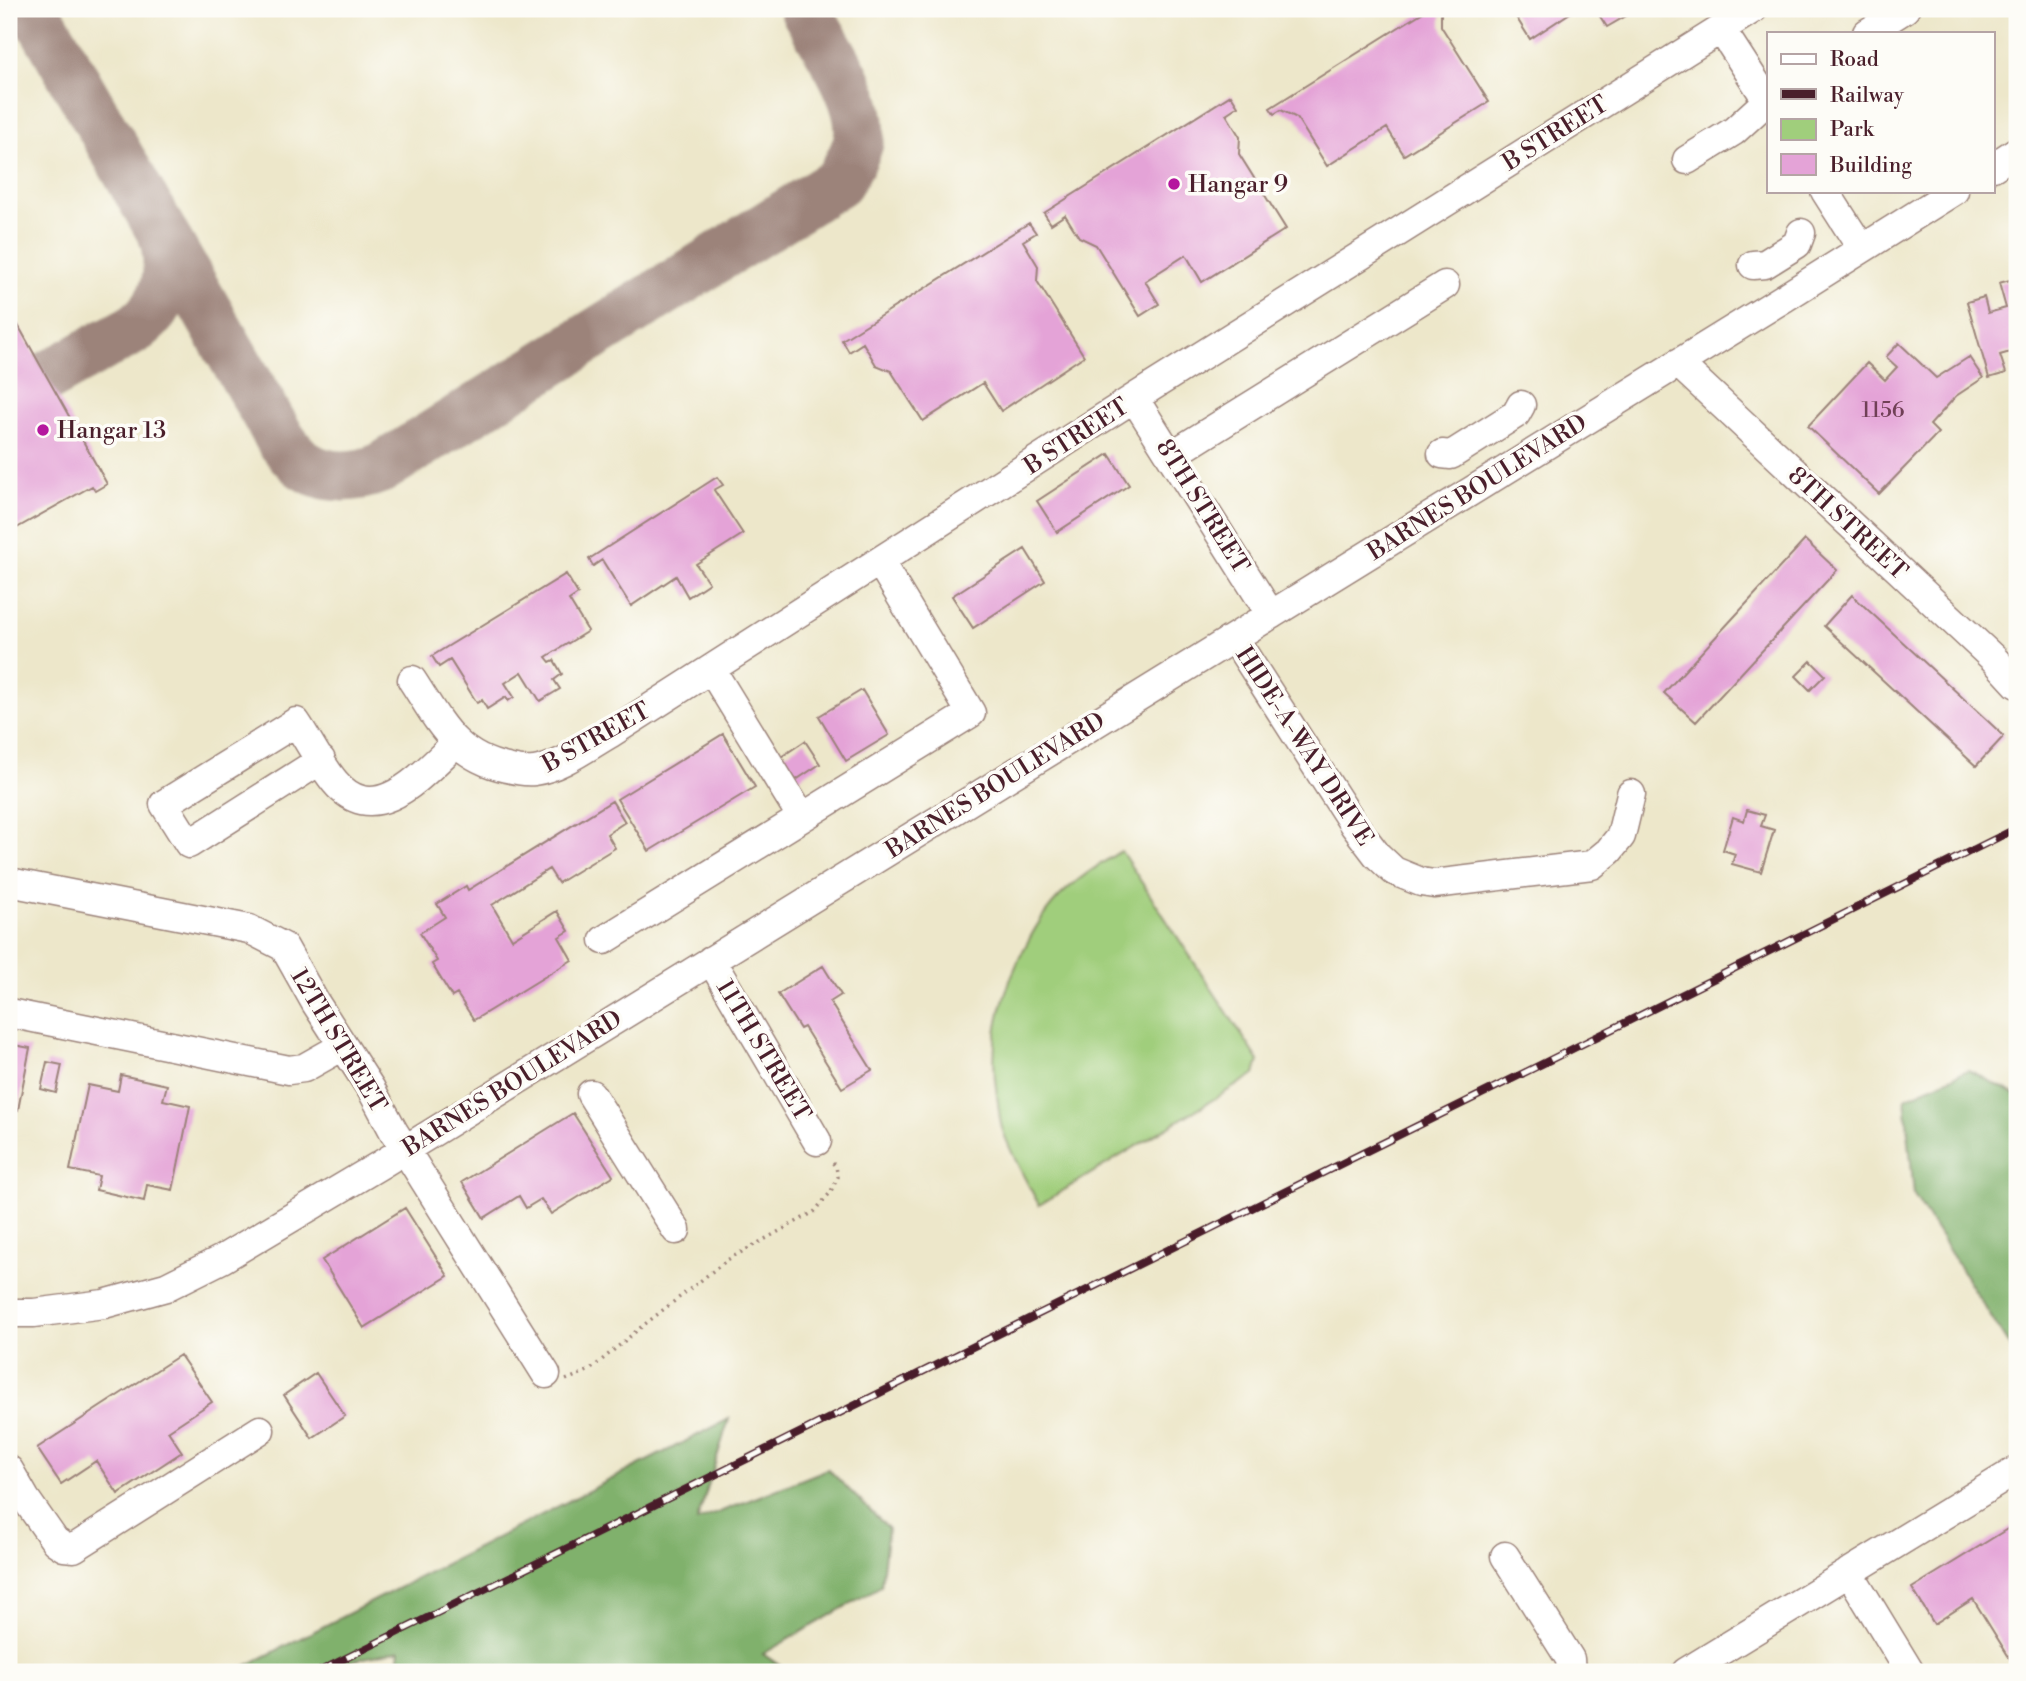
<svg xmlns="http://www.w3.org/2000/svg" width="2026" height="1681" font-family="'Libre Bodoni',serif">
	<rect width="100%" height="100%" fill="#fdfcf7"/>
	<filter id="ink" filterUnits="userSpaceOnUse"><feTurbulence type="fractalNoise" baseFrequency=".0143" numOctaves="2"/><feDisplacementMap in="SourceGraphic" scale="14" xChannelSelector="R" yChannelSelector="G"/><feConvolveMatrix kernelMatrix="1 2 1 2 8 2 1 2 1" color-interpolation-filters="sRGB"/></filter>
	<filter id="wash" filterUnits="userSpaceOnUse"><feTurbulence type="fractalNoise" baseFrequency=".00686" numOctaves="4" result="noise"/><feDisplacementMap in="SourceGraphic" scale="28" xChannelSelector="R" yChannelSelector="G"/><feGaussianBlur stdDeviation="1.57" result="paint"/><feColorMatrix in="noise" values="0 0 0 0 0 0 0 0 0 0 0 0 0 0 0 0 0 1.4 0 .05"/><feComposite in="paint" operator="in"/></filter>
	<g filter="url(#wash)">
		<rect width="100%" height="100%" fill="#ede7ca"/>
		<path fill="#a0ce7c" stroke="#757654" stroke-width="2" d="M1121,851L1259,1061L1255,1074L1039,1205C1026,1180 1011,1155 1002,1128C999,1118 999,1107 997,1096C989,1045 998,1004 1020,957C1030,937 1041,916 1057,899C1075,880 1099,865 1121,851Z"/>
		<path fill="#80b16c" stroke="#65684c" stroke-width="2" d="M1968,1070L2017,1095V1358L1914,1195L1905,1098Z
			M729,1419L697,1521L828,1469L888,1528L881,1586L763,1654L789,1672H397L400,1650L302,1672H244L242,1668Z"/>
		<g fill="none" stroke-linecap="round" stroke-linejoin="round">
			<path stroke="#9c837a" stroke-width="51" d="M34,9L281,440C288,449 295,459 304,465C327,480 357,478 381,468L838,182C846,170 854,157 858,143C869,104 824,43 805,9
				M47,377C66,366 85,356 104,345C115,339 127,334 137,327C169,302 173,272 164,235"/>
		</g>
		<g id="blocks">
			<path fill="#e4a3d7" d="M1428,9H1441V26L1489,102L1404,155L1387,128L1327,166L1297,118L1281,110L1274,114L1270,108Z
				M1511,9H1576L1530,39Z
				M1595,9H1629L1631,13L1607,27Z
				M1231,95L1238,106L1226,114L1240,137L1239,154L1286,229L1202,282L1186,255L1145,281L1159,304L1140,316L1096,245L1079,237L1065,215L1051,224L1044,213Z
				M1029,223L1036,233L1023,241L1038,266L1037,281L1084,356L1001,411L983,383L923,421L891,371L876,365L863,343L849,352L842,340Z
				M2017,278V350L2000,355L2006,373L1989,378L1967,302L1984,297L1988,313L2006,308L1999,283Z
				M9,309L107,484L95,491L92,486L15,529L9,519Z
				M1899,343L1936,378L1969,357L1983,378L1956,396L1930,425L1938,433L1879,494L1808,426L1867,363L1885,380L1897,367L1886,357Z
				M1109,454L1129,485L1057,532L1037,501Z
				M717,477L723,485L714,490L743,534L696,564L709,583L688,597L676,576L631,606L602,560L593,566L589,559Z
				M1805,540L1837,570L1696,722L1664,693Z
				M1025,549L1045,581L973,628L952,596Z
				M566,574L578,594L569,600L588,631L546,657L550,662L554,660L562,674L554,680L560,689L540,701L522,672L505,683L514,697L508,701L506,697L487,709L482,700L477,703L450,660L439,667L432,656Z
				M1852,595L2004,736L1976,766L1824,626Z
				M1811,661L1825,675L1810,690L1796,676Z
				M862,690L889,735L846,761L819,716Z
				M723,734L755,787L649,851L617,799Z
				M805,741L820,764L796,780L781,757Z
				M612,801L625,822L607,834L615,848L558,883L549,869L492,905L512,939L557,911L569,931L559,937L572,960L474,1020L457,994L452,997L432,964L437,961L420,933L445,917L437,904L466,886L468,890Z
				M1747,810L1765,815L1761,826L1774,830L1761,872L1732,864L1735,854L1723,850L1733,817L1744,821Z
				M823,966L841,995L830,1002L872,1070L842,1088L804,1027L800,1029L778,994Z
				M9,1044L30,1048L18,1110L9,1108Z
				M47,1062L62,1065L56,1093L41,1089Z
				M121,1075L167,1085L163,1100L190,1106L173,1190L147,1185L144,1201L96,1190L99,1176L70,1170L88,1085L118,1091Z
				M573,1113L613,1176L551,1214L541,1199L526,1208L519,1196L484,1218L462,1182Z
				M9,1126L14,1127L10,1147H9Z
				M405,1208L448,1276L364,1328L322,1260Z
				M180,1355L212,1402L168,1431L182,1452L118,1494L96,1461L61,1484L37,1448Z
				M316,1373L345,1416L312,1438L284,1395Z
				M2017,1523V1670L1973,1599L1934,1624L1912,1588Z"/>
		</g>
	</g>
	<g filter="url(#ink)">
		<use href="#blocks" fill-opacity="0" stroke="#9c837a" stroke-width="2"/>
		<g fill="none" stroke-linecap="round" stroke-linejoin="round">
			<defs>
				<path id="minor" d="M1721,29L1769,103
					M1867,33L1905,9
					M1687,160L1734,131L1769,99
					M1993,167L2017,151
					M1825,191L1862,249
					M1753,265L1765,264L1797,244L1801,233
					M1678,363L1994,659L2017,684
					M1134,398L1271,615
					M1442,454L1451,455L1516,414L1521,405
					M1172,455L1445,285
					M1234,638L1354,825L1377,855L1394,871L1421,882L1434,884L1592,865L1609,851L1621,836L1631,794
					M711,669L801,816
					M412,680C439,721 454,757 507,768C515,770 526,772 534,771C561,767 588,746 611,733L1134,398L1753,9
					M321,760L189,844L164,804L296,722C309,741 320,764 335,782C376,831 423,773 455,744
					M9,882L249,929L284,947L315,1002L371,1089L394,1132L546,1374
					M604,940L971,713L880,562
					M711,960L817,1141
					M9,1013L289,1070L304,1068L343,1046
					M591,1094L676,1230
					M9,1313H34L104,1304L166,1287L222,1259L380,1165L1784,298L1954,191
					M9,1470L25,1498L55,1541L64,1547L74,1548L260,1430
					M1505,1556L1570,1659L1571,1672
					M1849,1572L1910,1672
					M1686,1672L2017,1470"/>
			</defs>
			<use href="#minor" stroke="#9c837a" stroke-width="31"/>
			<path stroke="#9c837a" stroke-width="3.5" stroke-dasharray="2 5" stroke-linecap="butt" d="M566,1380L590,1370L640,1328L727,1260L814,1212L830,1193L838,1177L836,1167L830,1160"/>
			<use href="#minor" stroke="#fff" stroke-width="28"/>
			<defs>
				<path id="rail" d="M318,1672L2017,828"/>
			</defs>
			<use href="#rail" stroke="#4a1f2b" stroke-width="8"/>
			<use href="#rail" stroke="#fdfcf7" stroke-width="5" stroke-dasharray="16" stroke-linecap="butt"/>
		</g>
	</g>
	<g fill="#b5179e" stroke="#fdfcf7" stroke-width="2.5">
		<circle cx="1174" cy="184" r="7"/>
		<circle cx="43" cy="430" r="7"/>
	</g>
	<g text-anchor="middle" stroke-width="7" stroke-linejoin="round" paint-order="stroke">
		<g font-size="21" fill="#704056">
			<text x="1883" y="417">1156</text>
		</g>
		<g font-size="24" fill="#4a1f2b" stroke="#fdfcf7">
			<text transform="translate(1555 133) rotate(-32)" y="8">B STREET</text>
			<text transform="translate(1076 436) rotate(-33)" y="8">B STREET</text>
			<text transform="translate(1477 487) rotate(-32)" y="8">BARNES BOULEVARD</text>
			<text transform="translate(1203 506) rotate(58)" y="8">8TH STREET</text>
			<text transform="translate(1848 523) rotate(43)" y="8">8TH STREET</text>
			<text transform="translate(596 737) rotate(-29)" y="8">B STREET</text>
			<text transform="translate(1305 746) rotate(57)" y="8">HIDE-A-WAY DRIVE</text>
			<text transform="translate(995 785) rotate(-32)" y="8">BARNES BOULEVARD</text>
			<text transform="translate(339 1040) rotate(59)" y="8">12TH STREET</text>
			<text transform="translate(764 1050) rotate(59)" y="8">11TH STREET</text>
			<text transform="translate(512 1083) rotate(-32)" y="8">BARNES BOULEVARD</text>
		</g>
		<g font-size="24" fill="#4a1f2b" stroke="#fdfcf7" text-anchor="start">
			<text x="1188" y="192">Hangar 9</text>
			<text x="57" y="438">Hangar 13</text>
		</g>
	</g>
	<rect width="2026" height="1681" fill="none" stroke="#fdfcf7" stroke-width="35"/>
	<rect x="1767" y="32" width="228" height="161" fill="#fdfcf7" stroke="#b5a4a5" stroke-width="2"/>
	<rect x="1781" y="54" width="35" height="10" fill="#ffffff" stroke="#b5a4a5" stroke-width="2"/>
	<text x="1830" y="66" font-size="21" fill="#4a1f2b">Road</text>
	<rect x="1781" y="89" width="35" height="10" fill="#4a1f2b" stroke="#b5a4a5" stroke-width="2"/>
	<text x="1830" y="102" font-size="21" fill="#4a1f2b">Railway</text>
	<rect x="1781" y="119" width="35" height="21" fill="#a0ce7c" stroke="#b5a4a5" stroke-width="2"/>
	<text x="1830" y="136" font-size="21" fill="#4a1f2b">Park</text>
	<rect x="1781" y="154" width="35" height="21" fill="#e4a3d7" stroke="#b5a4a5" stroke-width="2"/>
	<text x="1830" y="172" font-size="21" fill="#4a1f2b">Building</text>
</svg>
